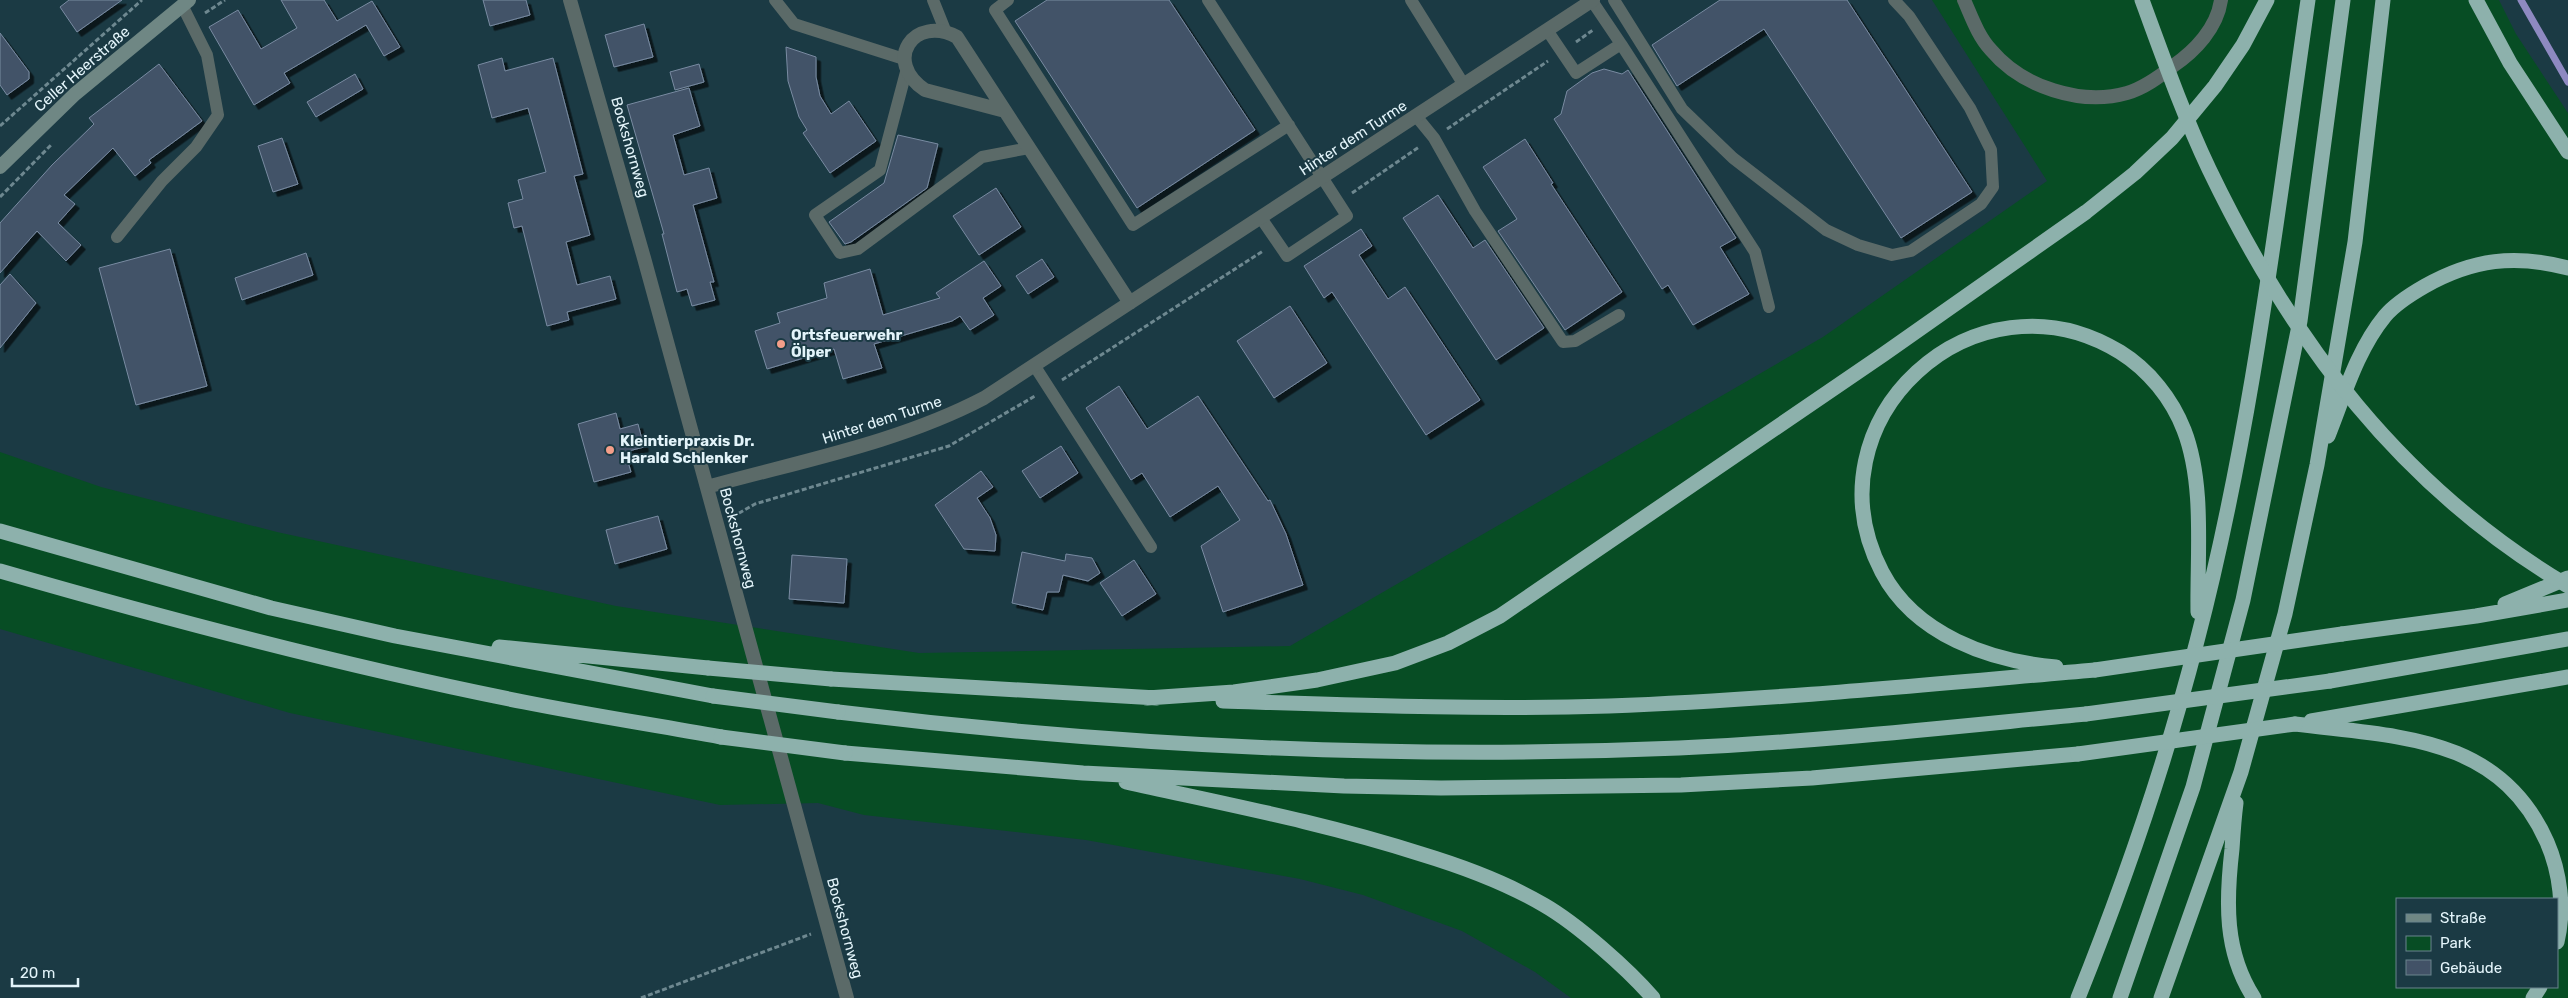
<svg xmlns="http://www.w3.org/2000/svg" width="2568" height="998" font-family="Rubik,sans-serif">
	<defs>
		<filter id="shadow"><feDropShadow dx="4.5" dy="4.5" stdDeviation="0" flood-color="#0009"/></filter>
	</defs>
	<rect width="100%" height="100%" fill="#1b3a44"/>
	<path fill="#074d24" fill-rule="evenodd" d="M1932,0H2499L2516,34L2568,113V998H1571L1535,972L1462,931L1363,895L1300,879L1086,840L864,815L818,803L720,805L290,713L0,629V452L101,487L277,532L616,606L919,653L1290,646L1823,337L2047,181ZM2397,899H2557V987H2397Z"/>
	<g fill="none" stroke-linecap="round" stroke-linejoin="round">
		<path stroke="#8e89c1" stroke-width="7" d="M2521,0L2568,82"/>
	</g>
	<path fill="#425267" stroke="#798ba2" filter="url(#shadow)" d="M69,0H122L77,32L60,7Z
		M281,0H324L337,21L372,1L400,47L384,56L366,25L284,73L290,83L254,105L209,27L238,10L261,49L297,28Z
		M483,0H526L530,15L490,26Z
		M1047,0H1169L1255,130L1137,208L1015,21Z
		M1720,0H1847L1972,192L1901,238L1764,29L1677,86L1652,45Z
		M644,24L653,57L614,67L605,35Z
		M0,33L29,72V79L7,95L0,85Z
		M786,47L816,57V77L820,96L831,114L849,101L876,141L830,173L803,133L807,130L799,117L788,81Z
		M502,58L505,71L553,58L583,174L574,176L590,235L566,242L577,285L610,276L616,299L567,312L569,320L547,326L522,226L514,228L508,203L523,199L518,180L546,172L528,108L492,118L478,65Z
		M159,64L202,121L149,160L151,163L135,176L113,148L64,195L75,204L58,223L81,245L66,261L37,231L0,273V223L52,165L94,124L89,118Z
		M699,64L704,82L675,90L670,72Z
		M1604,69L1622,74L1628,70L1736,238L1720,247L1749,294L1693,325L1668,285L1662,289L1554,119L1561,114L1567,91L1592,73Z
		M355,74L363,89L316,117L307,102Z
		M689,88L700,126L673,135L684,175L709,168L717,198L693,205L714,282H710L715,300L692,306L687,289L677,292L662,234H664L627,105Z
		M898,135L938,144L927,188L851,242L845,244L829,222L884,183Z
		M282,138L298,184L273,192L258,146Z
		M1525,139L1553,183L1551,184L1622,292L1565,330L1498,231L1517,219L1483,167Z
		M996,188L1021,227L979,255L953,216Z
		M1438,195L1473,248L1485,240L1544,328L1496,360L1403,218Z
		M1361,229L1372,246L1359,255L1388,299L1405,287L1480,400L1426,435L1332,292L1324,298L1304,266Z
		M170,249L207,386L136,405L99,268Z
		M306,253L313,275L242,300L235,278Z
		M1042,259L1054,277L1028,294L1016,276Z
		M984,261L1001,286L983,298L994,315L970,330L960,316L952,321L874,344L882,368L843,379L834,349L767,369L755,331L780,323L777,313L827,298L824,283L870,269L883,315L940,298L936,293Z
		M10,274L36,303L0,348V285Z
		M1290,306L1327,363L1274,398L1237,341Z
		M1119,386L1147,429L1198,396L1268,501L1270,500L1286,534L1303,585L1223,612L1201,546L1240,520L1218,486L1170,517L1142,473L1131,480L1086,408Z
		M616,413L620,429L638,424L644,447L625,452L631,472L594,482L578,424Z
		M1061,446L1078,473L1040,498L1022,471Z
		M981,471L993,487L977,498L990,518L996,535L995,551L964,549L935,505Z
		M658,516L667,549L615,564L606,530Z
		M1022,552L1065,561L1066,554L1092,558L1100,573L1088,581L1063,575L1059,592H1047L1043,610L1012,603Z
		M792,555L847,559L844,603L789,599Z
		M1134,560L1156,594L1122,616L1100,583Z"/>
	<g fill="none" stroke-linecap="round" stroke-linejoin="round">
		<path stroke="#6e8890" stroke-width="3" stroke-dasharray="5 2.5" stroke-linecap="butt" d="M205,13L225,0
			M1576,42L1593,30
			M0,126L142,0
			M1447,129L1548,61
			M1352,193L1419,147
			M0,197L52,144
			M1062,380L1263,251
			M734,518V516L755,504L949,446L1035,396
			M641,998L811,934"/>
		<path stroke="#5b6a68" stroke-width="12" d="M775,0L794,24L904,59
			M933,0L945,30
			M1008,0L995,10L1133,225L1289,125
			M1208,0L1347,216L1287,256L1261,218
			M1411,0L1464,85
			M1614,0L1682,109L1733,158L1826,230L1858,245L1892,255L1911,251L1981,204L1993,187L1991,150L1970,108L1909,16L1894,0
			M1547,30L1576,73L1621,44L1592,1
			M1621,44L1755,252L1769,307
			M906,72L880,170L815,215L840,253L858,249L982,157L1029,148
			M1416,116L1434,138L1475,211L1563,342L1575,341L1619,315
			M117,237L162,181L196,147L218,115L207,55L182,5
			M1034,365L1151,547"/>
		<path stroke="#5b6a68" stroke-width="14" d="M570,0L644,258L847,998
			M1964,0C1972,18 1978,36 1991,50C2022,87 2081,106 2127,93C2144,88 2159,77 2173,66C2195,51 2217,28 2221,0
			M1005,111L925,90C882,61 914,14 957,37L1130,303
			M707,487C800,461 898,443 984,398L1593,0"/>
		<path stroke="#6f8784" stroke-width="14" d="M0,167L75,94L189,0"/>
		<path stroke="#8db1ac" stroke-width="15" d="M2476,0L2510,63L2568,152
			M2328,436C2344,396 2357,350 2385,316C2396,303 2411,294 2425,286C2473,259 2515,254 2568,268
			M0,531L271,608L395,636L713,696
			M0,571C173,621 347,667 524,702C589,715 655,725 721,737
			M2505,604L2568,578
			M2342,634L2476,616L2568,600
			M499,647L708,668
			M2056,667C1990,661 1915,635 1882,572C1803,421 1975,263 2120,352C2149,370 2172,399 2184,430C2205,484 2197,555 2198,612
			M831,679L1157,698
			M2330,681L2568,639
			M1147,698L1234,692L1317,680L1395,663L1448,643L1500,616L1884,354L2086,212L2135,173L2172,138L2215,86L2243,45L2267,0
			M1223,701C1351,705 1480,710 1609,706C1771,700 1933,684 2095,670
			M838,712C1116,746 1398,760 1679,748C1815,742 1950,727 2086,714
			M2311,721L2568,677
			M2295,724C2396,737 2499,734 2547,842C2560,872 2565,909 2557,942
			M845,753L1083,773L1344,786L1441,788L1681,785L1812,778L2078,754
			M1126,782C1225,804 1325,823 1421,854C1464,867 1505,882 1544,905C1577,924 1628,969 1653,998
			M2236,803C2234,818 2233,833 2232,849C2226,901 2224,952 2254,998
			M2078,998C2125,881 2166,762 2197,641C2252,431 2277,214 2308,0
			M2120,998L2193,787L2243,600L2300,321L2343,0
			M2161,998L2241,772L2285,614L2317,465L2355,242L2383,0
			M2533,998L2540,987"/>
		<path stroke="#8db1ac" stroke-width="15" d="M2142,0C2163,57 2183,114 2209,169C2292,342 2401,487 2568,586
			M708,668L831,679
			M2095,670L2342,634
			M713,696L838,712
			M2086,714L2330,681
			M721,737L845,753
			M2078,754L2295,724"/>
	</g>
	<g fill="#f49e89" stroke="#1b3a44" stroke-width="2">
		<circle cx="781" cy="344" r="5"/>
		<circle cx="610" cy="450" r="5"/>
	</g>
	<g text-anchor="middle" stroke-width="4" stroke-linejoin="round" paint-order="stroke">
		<g font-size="15" fill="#e3f4fa" stroke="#1b3a44">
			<text transform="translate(82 69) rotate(-41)" y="5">Celler Heerstraße</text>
			<text transform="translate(1353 138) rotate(-33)" y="5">Hinter dem Turme</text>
			<text transform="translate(630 147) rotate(74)" y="5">Bockshornweg</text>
			<text transform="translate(882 420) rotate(-18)" y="5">Hinter dem Turme</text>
			<text transform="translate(738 538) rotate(75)" y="5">Bockshornweg</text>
			<text transform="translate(845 928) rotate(75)" y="5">Bockshornweg</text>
		</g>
		<g font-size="15" font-weight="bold" fill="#e3f4fa" stroke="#1b3a44" text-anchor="start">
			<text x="791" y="340">Ortsfeuerwehr<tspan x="791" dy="17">Ölper</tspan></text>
			<text x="620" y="446">Kleintierpraxis Dr.<tspan x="620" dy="17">Harald Schlenker</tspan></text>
		</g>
	</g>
	<rect x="2396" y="898" width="162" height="90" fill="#1b3a44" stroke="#6b848d"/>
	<rect x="2406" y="914" width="25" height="8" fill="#6f8784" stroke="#6b848d"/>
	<text x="2440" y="923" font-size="15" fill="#e3f4fa">Straße</text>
	<rect x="2406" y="936" width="25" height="15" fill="#074d24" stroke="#6b848d"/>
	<text x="2440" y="948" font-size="15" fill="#e3f4fa">Park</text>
	<rect x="2406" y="960" width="25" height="15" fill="#425267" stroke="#6b848d"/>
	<text x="2440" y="973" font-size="15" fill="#e3f4fa">Gebäude</text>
	<path d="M12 978v8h66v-8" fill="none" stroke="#e3f4fa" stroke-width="2.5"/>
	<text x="20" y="978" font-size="15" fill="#e3f4fa" stroke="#1b3a44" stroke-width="4" paint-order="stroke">20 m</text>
</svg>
